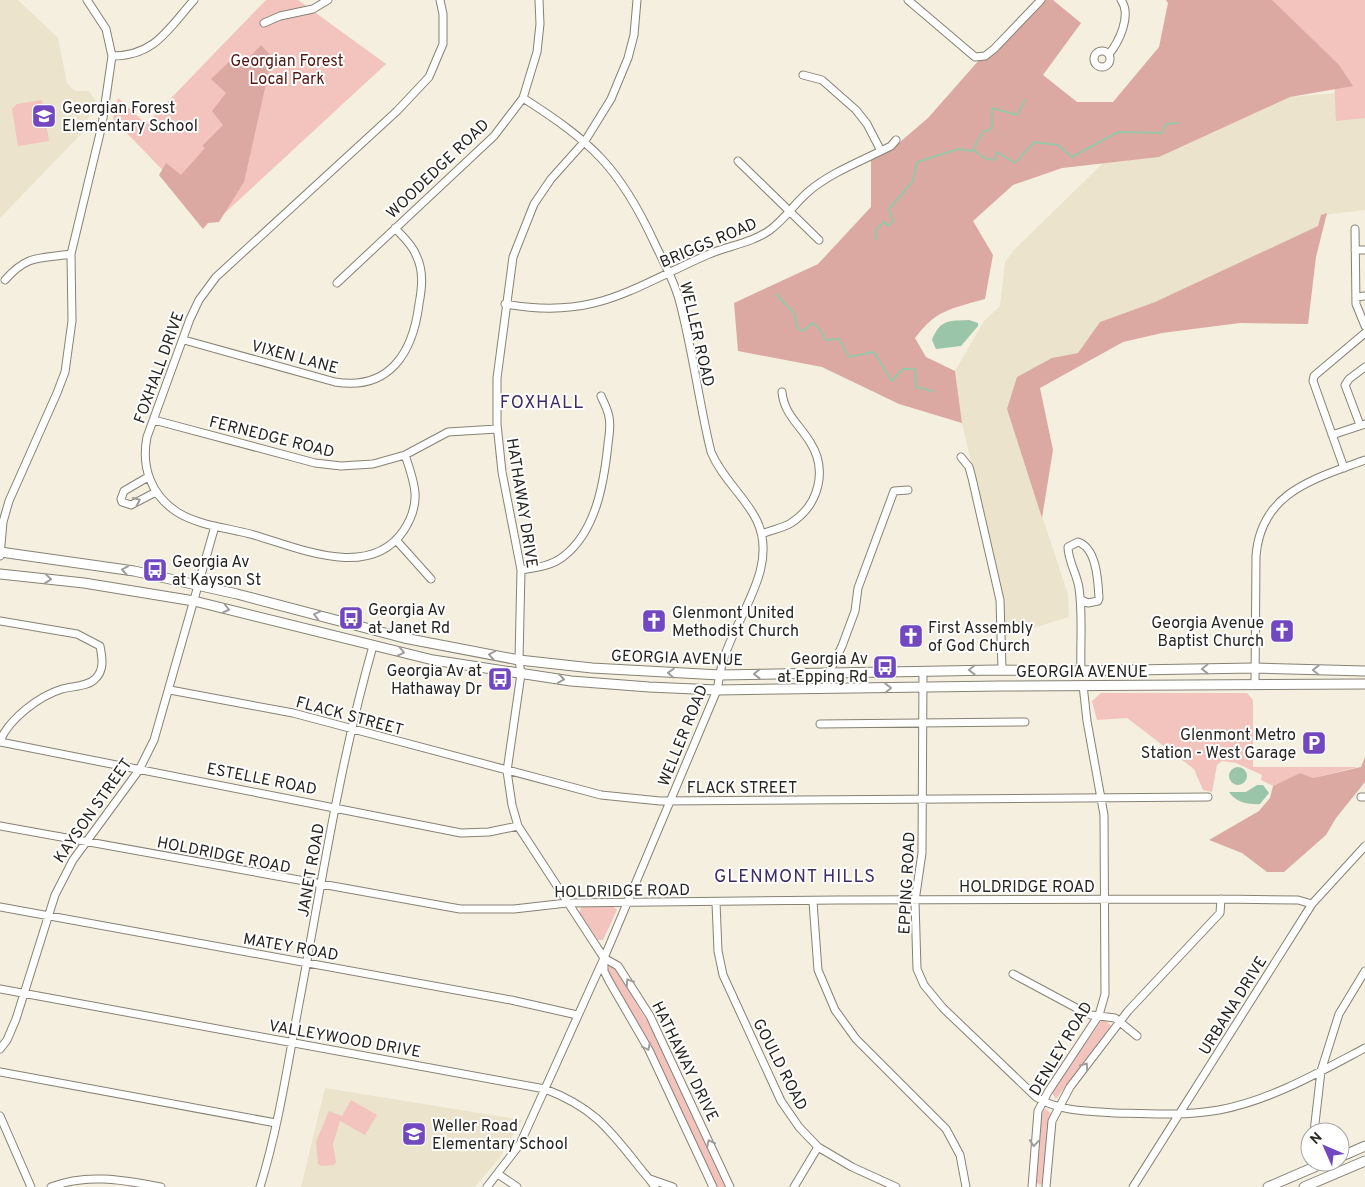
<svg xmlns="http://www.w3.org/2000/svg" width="1365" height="1187" font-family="Overpass,sans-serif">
	<rect width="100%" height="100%" fill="#f4efdf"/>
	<path fill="#ebe3cc" d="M0,0H18L58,38L67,83L75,91H89L95,100L83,132L0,218Z
		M1338,93L1365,100V210L1322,215L1319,226L1155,302L1100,322L1078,353L1052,358L1007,409L1068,595L1069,617L1004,637L1001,592L962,423L955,371L984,321L1000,306L1005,262L1013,251L1103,163L1159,157L1290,97Z
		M325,1088L522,1120L501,1156L475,1187H301Z"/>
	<path fill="#f2c4bd" d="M266,0H298L386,64L214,223L113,119L118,98L146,124Z
		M1249,0H1365V118L1336,121L1334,79Z
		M42,100L49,141L18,146L12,109L17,104Z
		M1101,693H1247L1253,700V767H1358L1313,778L1300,773L1273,786L1261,780L1262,775L1236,763L1222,761L1217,765L1212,792L1203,790L1194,769L1127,718L1097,720L1092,701Z
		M582,906H613L617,910L603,940H598L579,912Z
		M610,965L616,969L656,1036L726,1184L725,1187H717L716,1184L645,1035L607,971Z
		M1103,1018L1111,1026L1056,1099L1052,1093L1053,1090Z
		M351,1100L377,1115L365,1135L340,1121L333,1144L336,1162L334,1165L321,1166L318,1164L316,1142L329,1111L342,1116Z
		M1045,1109L1051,1113L1050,1119L1043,1183L1040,1185L1035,1182V1155L1041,1113Z"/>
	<path fill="#dba9a1" d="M1041,0H1053L1081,23L1043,75L1077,102H1113L1159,47L1168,3L1166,0H1272L1339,65L1353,86L1290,97L1159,157L1062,168L1013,185L973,221L993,255L985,299C951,309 937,309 915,338L926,357L955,371L962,423L899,404L822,367L738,351L734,303L818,264L871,207V160L900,142L928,118L980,59Z
		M261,45L272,57L244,182L219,222L208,223L203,229L159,175L166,163L181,175L205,148L202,146L223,125L212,111L226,93L211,79L231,60L246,61Z
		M1327,213L1316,257L1308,324L1240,323L1162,333L1123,342L1040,388L1053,450L1042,518L1007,409L1017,377L1052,358L1078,353L1100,322L1155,302L1318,226L1321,215Z
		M1365,757V782L1336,818L1326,835L1284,872H1267L1242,853L1209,840L1259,811L1270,798L1273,786L1300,773L1313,778L1361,767Z"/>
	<path fill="#9bc5a8" d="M969,320L978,323V326L961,346L936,349L932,340C940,319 949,321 969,320Z
		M1229 776a9 9 0 1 1 18 0a9 9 0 1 1-18 0Z
		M1257,785H1263L1269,793L1260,804C1249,805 1235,802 1229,792H1246Z"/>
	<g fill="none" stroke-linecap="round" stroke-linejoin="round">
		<path stroke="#9bc5a8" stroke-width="2" d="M973,149L984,158L994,160L997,152L1015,163L1034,142L1058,145L1072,157L1118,132L1162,133L1166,124L1178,123
			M876,239V229L884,222L888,226L893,221L889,209L913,181L917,162L958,149L972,151L983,132L992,128V108L1017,115L1025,100
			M776,294L794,313L797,328L803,331L812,323L818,327L826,340L839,339L849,357L874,352L892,381L902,369H915L916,387L933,391"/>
		<defs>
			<path id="minor" d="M637,0L634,35L628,58L611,99L585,141L551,179L534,204L513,257L497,378V424L502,472L521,570L519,660L521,674L507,771L512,805L518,826L604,958V971L609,981L649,1050L713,1187
				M908,0L975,57L985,56L994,49L1041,0
				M264,23L280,16L313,9L328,0
				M1094 59a8 8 0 1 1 16 0a8 8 0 1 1-16 0Z
				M1109,54C1119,42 1132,15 1121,0
				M112,56C155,56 168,29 194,0
				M803,75L822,80L856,110L867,124L881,151
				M738,161L819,240
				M1355,229L1356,304L1365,326
				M1355,250H1365
				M5,280C28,254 39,259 71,254
				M337,283L494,136L523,98L537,52L540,24L539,0
				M1356,297L1365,296
				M505,304C594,320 630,289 707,255C727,246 752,243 770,230C785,219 795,203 808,192C831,172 864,160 891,146L896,140
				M184,340L335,382C390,391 413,352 419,304C422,288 424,271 416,255C412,244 402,236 395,228
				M154,420L315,463L341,466L373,464L405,455L448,432L497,429
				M1360,425L1345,385L1349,379L1365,367
				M1332,435L1365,424
				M405,455C415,484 422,502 404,530C370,581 299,548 254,535C230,528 199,526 177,512C151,495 141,467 147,437L190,319L199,300L216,277L397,111L429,77L443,44V14L440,0
				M961,457L969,467L972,478L1000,600L1002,670
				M1344,468L1313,381L1314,376L1365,333
				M148,477L124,491L121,499L122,502L131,505L156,492
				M762,534C771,530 783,528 791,523C819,505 828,470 810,442C799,424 784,414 782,392
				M397,541L431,579
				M0,556L3,522L9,501L57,393L65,372L72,321L71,254L102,125L112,56L106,29L87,0
				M521,570C535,568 552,566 564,556C596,531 604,483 608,444C609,436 611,426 609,417C608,410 604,403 601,396
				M1081,600L1088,603L1098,601L1099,598C1098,582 1097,548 1078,542L1068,547C1068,561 1077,574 1079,588C1083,615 1080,644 1081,670
				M0,621L77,634L100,646C102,657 105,670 95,679C87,687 72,686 62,689C39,696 9,719 0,741
				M923,671L922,853L915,901L917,969L924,985L943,1008L1036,1097C1060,1112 1089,1111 1117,1113C1151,1114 1185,1116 1219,1110C1271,1100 1318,1073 1365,1048
				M829,673L842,646L855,611L858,588L894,491L908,490
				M1255,685L1256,556C1261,492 1314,479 1365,460
				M170,690L293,713L601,795L660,801L1208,797
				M820,724L1025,722
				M0,742L461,833L489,832L518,826
				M1361,797H1365
				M0,826L460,909H514L567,903L838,900L1221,899L1298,900L1312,904
				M813,902L818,970L835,1010L856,1039L946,1129L960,1155L966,1187
				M716,903L718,951L723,975L781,1101L799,1127L818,1147L852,1167L896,1187
				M0,907L511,1000L577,1015
				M604,958L618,966L650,1016L730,1187
				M1013,974L1082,1011L1091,1015L1115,1018L1137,1036
				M0,989L545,1089C590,1106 607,1126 636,1163C642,1171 649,1178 655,1187
				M0,1049L7,1040L16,1019L55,895L73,860L139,770L154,740L215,526
				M0,1072L276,1123
				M0,1116L31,1187
				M1314,1132L1321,1071L1339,1014L1365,971
				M498,1174L517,1187
				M650,1179L673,1187
				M51,1187C87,1173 123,1180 161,1187
				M260,1187C278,1129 287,1069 298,1009C321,888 339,765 373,646
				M487,1187L520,1144L604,958L717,690C719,681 720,670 723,661C736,616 779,568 757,521C745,496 723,480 711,452C699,403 693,352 680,303C675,282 664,263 655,244C620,168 592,142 523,98
				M794,1187L818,1147
				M1032,1187L1038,1111L1048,1092L1099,1015L1105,994L1104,815L1087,721L1083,685
				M1046,1187L1052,1121L1070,1087L1128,1011L1220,913L1221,899
				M1133,1187L1312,904L1365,846"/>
			<path id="major" d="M0,552L134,571L237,594L404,638L519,660L592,668L720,675L997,670L1073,671L1254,668L1365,671
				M0,574L84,583L194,601L433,660L571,681L649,687L717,690L1001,686L1365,684
				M1340,1157L1365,1146
				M1268,1187L1326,1162
				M1304,1187L1365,1161"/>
		</defs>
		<use href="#minor" stroke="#868274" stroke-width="9"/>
		<use href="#major" stroke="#868274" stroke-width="11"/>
		<use href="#minor" stroke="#fff" stroke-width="7"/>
		<use href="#major" stroke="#fff" stroke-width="9"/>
	</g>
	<defs><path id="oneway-chevron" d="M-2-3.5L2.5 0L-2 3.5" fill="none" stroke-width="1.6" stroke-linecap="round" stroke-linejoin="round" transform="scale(1.25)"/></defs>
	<g stroke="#9e9d9b">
		<use href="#oneway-chevron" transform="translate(137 501) rotate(-24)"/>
		<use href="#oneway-chevron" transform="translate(125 570) rotate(-171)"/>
		<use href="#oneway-chevron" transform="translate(48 579) rotate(6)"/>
		<use href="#oneway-chevron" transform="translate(226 609) rotate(14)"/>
		<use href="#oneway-chevron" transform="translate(317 615) rotate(-165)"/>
		<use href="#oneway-chevron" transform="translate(401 652) rotate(13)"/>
		<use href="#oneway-chevron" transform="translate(492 655) rotate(-169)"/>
		<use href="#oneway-chevron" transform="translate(1205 669) rotate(179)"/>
		<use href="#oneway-chevron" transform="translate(972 670) rotate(179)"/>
		<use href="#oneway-chevron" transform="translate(1316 670) rotate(-179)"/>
		<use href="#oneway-chevron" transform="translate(671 673) rotate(-177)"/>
		<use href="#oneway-chevron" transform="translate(757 674) rotate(179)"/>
		<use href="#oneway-chevron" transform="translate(561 679) rotate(8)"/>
		<use href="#oneway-chevron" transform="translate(888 688) rotate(-1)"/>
		<use href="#oneway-chevron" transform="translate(629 982) rotate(-123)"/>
		<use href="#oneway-chevron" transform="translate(647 1047) rotate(64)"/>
		<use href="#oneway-chevron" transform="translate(1085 1066) rotate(-54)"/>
		<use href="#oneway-chevron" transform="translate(710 1143) rotate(-115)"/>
		<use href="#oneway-chevron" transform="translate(1034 1143) rotate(95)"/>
	</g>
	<defs>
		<symbol id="school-square" viewBox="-11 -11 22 22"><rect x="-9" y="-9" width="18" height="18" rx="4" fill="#7148c0" stroke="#fff"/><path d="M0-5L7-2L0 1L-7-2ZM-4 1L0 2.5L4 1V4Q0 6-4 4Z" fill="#fff"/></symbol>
		<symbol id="bus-square" viewBox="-11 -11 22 22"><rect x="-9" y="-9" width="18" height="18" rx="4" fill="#7148c0" stroke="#fff"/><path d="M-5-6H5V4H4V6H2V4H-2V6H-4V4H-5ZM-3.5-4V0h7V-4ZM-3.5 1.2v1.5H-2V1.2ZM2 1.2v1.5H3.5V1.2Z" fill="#fff"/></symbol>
		<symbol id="church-square" viewBox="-11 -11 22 22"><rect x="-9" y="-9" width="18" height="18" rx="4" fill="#7148c0" stroke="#fff"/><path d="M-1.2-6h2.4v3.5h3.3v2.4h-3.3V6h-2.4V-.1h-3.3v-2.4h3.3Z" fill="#fff"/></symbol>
		<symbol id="parking-square" viewBox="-11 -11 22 22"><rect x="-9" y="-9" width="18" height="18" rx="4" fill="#7148c0" stroke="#fff"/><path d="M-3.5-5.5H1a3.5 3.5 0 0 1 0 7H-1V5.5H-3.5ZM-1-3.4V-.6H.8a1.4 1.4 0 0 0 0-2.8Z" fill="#fff"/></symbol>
	</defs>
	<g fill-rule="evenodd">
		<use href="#school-square" x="30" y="102" width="28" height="28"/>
		<use href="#bus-square" x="141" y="556" width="28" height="28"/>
		<use href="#bus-square" x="337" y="604" width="28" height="28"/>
		<use href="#church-square" x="640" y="607" width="28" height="28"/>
		<use href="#church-square" x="1268" y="617" width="28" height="28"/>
		<use href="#church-square" x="897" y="622" width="28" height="28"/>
		<use href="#bus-square" x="871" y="653" width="28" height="28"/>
		<use href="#bus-square" x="486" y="665" width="28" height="28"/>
		<use href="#parking-square" x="1300" y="729" width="28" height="28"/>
		<use href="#school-square" x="400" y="1120" width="28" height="28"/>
	</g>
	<g text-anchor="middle" stroke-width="4" stroke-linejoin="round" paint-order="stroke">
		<g font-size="16" fill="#50150f" stroke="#fff">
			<text x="287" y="66">Georgian Forest<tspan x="287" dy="18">Local Park</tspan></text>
		</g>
		<g font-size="16" fill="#272520" stroke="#fff" text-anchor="start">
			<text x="62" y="113">Georgian Forest<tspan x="62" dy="18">Elementary School</tspan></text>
			<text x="172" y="567">Georgia Av<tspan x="172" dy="18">at Kayson St</tspan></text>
			<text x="368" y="615">Georgia Av<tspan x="368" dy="18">at Janet Rd</tspan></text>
			<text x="672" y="618">Glenmont United<tspan x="672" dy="18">Methodist Church</tspan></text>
			<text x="1264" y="628" text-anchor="end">Georgia Avenue<tspan x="1264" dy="18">Baptist Church</tspan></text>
			<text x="928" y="633">First Assembly<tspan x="928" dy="18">of God Church</tspan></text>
			<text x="868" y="664" text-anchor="end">Georgia Av<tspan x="868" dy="18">at Epping Rd</tspan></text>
			<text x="482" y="676" text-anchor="end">Georgia Av at<tspan x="482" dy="18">Hathaway Dr</tspan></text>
			<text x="1296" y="740" text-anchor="end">Glenmont Metro<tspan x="1296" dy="18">Station - West Garage</tspan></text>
			<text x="432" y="1131">Weller Road<tspan x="432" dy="18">Elementary School</tspan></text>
		</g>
		<g font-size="16" fill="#272520" stroke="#fff">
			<text transform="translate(437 168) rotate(-44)" y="6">WOODEDGE ROAD</text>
			<text transform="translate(708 242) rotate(-23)" y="6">BRIGGS ROAD</text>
			<text transform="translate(698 334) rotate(77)" y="6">WELLER ROAD</text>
			<text transform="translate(295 356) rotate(15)" y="6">VIXEN LANE</text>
			<text transform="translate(158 367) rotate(-70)" y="6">FOXHALL DRIVE</text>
			<text transform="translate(272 436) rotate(14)" y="6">FERNEDGE ROAD</text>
			<text transform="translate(523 503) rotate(81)" y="6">HATHAWAY DRIVE</text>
			<text transform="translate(677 657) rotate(2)" y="6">GEORGIA AVENUE</text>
			<text x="1082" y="677">GEORGIA AVENUE</text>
			<text transform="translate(350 715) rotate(15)" y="6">FLACK STREET</text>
			<text transform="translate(682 735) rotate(-68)" y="6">WELLER ROAD</text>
			<text transform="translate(262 778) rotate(11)" y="6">ESTELLE ROAD</text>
			<text x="742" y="793">FLACK STREET</text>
			<text transform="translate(92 810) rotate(-55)" y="6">KAYSON STREET</text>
			<text transform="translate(224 854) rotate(11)" y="6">HOLDRIDGE ROAD</text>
			<text transform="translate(310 870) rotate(-80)" y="6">JANET ROAD</text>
			<text transform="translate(906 883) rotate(-87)" y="6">EPPING ROAD</text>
			<text x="1027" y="892">HOLDRIDGE ROAD</text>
			<text transform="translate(622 890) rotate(-1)" y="6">HOLDRIDGE ROAD</text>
			<text transform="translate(291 946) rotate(10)" y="6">MATEY ROAD</text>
			<text transform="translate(1232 1005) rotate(-58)" y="6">URBANA DRIVE</text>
			<text transform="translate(345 1038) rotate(10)" y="6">VALLEYWOOD DRIVE</text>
			<text transform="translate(1060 1048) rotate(-59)" y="6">DENLEY ROAD</text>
			<text transform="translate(686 1061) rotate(64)" y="6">HATHAWAY DRIVE</text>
			<text transform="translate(781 1064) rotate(63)" y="6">GOULD ROAD</text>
		</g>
		<g font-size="18" letter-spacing="1" fill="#3d2b66" stroke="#fff">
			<text x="542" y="408">FOXHALL</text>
			<text x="795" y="882">GLENMONT HILLS</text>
		</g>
	</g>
	<g transform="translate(1325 1147) rotate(315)"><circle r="24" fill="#ffffff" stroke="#a9a8a6"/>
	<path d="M0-4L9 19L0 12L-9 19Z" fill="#7148c0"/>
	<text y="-8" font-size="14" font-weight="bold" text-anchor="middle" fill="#272520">N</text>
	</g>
</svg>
